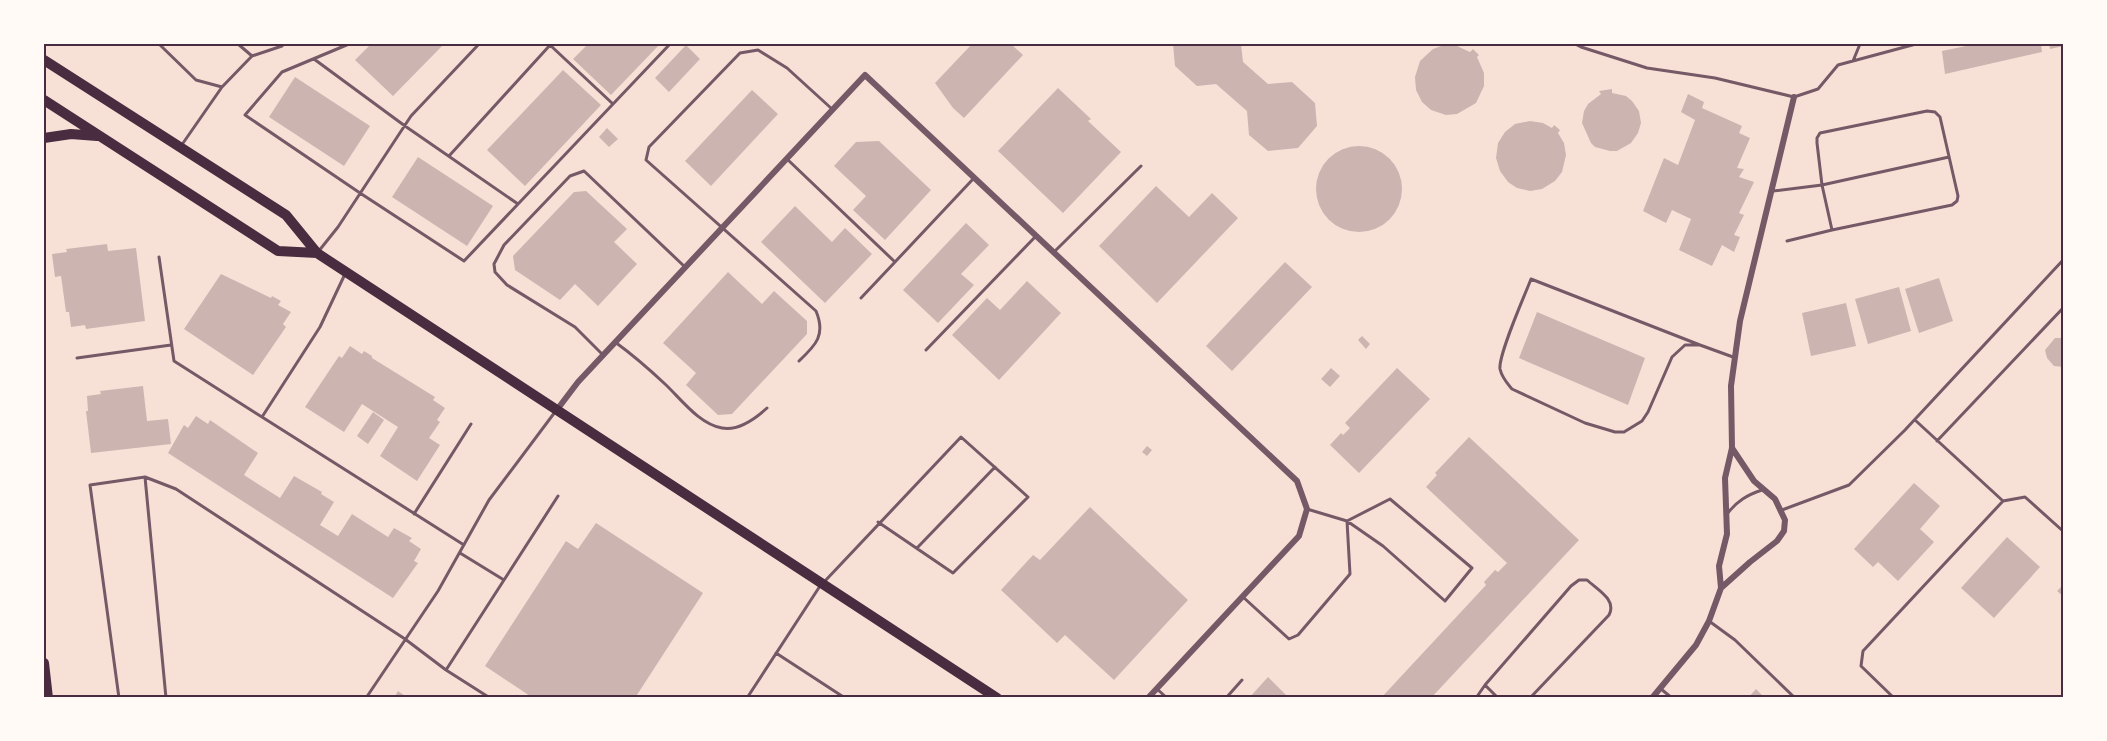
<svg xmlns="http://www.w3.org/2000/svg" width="2107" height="741" font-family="'Open Sans',sans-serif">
	<rect width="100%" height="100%" fill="#f7e1d7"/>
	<path fill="#ccb4b1" d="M371,44H444L393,96L355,60Z
		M588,44H660L611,95L573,59Z
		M972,44H1011L1023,55L964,118L953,108L935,83Z
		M1173,44H1241L1243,62L1268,84L1292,82L1315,103L1317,126L1298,148L1268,151L1249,135L1247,111L1216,84L1197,86L1175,66Z
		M1976,44H2041L2042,52L1945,74L1942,51Z
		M2049,44H2064V46L2050,49Z
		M686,45L700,59L669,92L655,78Z
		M1444,45L1457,46L1470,52L1473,49L1479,55L1477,57L1484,73V86L1476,103L1457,114L1446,115L1431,110L1422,102L1416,90L1415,77L1420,61L1433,49Z
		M563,70L601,105L525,186L487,150Z
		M295,77L370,126L344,166L269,117Z
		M1058,88L1091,119L1088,121L1121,152L1063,213L998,151Z
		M1612,89V93L1626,96L1632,101L1639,111L1641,123L1638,133L1631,143L1617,151H1610L1595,147L1591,143L1582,123L1584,111L1588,104L1601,94L1599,91Z
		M752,90L778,114L711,186L685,161Z
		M1688,94L1704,102L1702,108L1742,126L1739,133L1750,138L1737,168L1744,169L1739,177L1754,182L1739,213L1744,215L1734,235L1740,237L1734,252L1722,245L1712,266L1679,250L1691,219L1672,210L1666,223L1643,211L1664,158L1678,165L1695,120L1681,112Z
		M1530,121L1543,123L1552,128L1554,125L1560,130L1558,133L1564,143L1566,155L1562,172L1555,181L1542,189L1530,191L1517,188L1508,182L1500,171L1496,158L1498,143L1505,132L1515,124Z
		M607,128L618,139L609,147L599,137Z
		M879,141L931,190L885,240L853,210L866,196L834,166L856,142Z
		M1316 189a43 43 0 1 1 86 0a43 43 0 1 1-86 0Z
		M418,157L493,206L467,246L392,197Z
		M1156,186L1189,217L1212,193L1238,218L1157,303L1099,246Z
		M586,191L627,229L614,242L637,264L598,306L575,284L560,300L515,270L513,256L574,192Z
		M795,206L832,242L845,228L872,254L825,303L761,242Z
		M966,223L989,245L961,274L974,285L938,323L903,290Z
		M107,244L108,251L136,248L145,321L86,329L85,325L71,327L69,312H66L61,276L55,277L52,254L67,252L66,249Z
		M1285,262L1312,287L1232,371L1206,346Z
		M728,272L762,304L774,291L807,321V334L732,414L718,415L686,385L696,373L663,343Z
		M221,274L271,298L272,296L281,301L278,305L291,312L283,324L286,327L253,375L184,329Z
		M1939,278L1953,321L1919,333L1905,289Z
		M1027,281L1061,313L999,380L952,335L987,298L1000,310Z
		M1899,287L1911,331L1868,344L1855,299Z
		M1846,303L1856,346L1811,356L1802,313Z
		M1537,312L1645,358L1628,405L1519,358Z
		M1362,336L1370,344L1366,349L1358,340Z
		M2055,338H2064V367L2054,366L2047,358L2045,350Z
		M350,346L362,354L364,351L372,356V358L435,397L433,400L445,408L437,420L440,422L429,438L440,445L417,481L380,456L398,427L362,404L344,432L305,407L339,356L342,358Z
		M1331,368L1340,376L1330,387L1321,379Z
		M1397,368L1430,399L1359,473L1330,445L1341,433L1343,435L1350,428L1345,423Z
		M143,386L147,421L168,419L171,444L91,453L86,411H88L87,396L101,394L100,391Z
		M373,412L384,420L368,444L357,436Z
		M196,416L208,424L210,420L258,453L244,475L280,498L294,476L322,492L321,494L334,502L320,525L338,536L352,514L388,537L394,528L412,538L409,541L421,549L414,561L418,563L393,598L168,453L184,425L188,428Z
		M1469,437L1579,540L1431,698H1381L1486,585L1484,582L1495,570L1498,572L1507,563L1426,487L1437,475L1435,473Z
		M1147,446L1152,450L1147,456L1142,452Z
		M1914,483L1940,506L1920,529L1934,542L1898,581L1878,562L1873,567L1854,549Z
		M1090,507L1188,600L1114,680L1065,635L1057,643L1001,590L1033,555L1040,560Z
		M596,523L703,593L635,698H533L485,666L566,541L578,549Z
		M2007,537L2040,567L1994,618L1961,588Z
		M2064,584V597L2057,591Z
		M1268,677L1289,698H1249Z
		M1756,689L1765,698H1748Z
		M398,691L408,698H394Z"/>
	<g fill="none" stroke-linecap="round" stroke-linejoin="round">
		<path stroke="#755966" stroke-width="3" d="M159,44L196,80L222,87
			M349,44L282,72L245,115L360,193L464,261L670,44
			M1575,44L1581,47L1647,68L1715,78L1794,97L1818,89L1838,65L1916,44
			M550,45L613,104
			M252,56L282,46L284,44
			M314,59L405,126L518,204
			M1853,61L1860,44
			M181,146L222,87L252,56L238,44
			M449,156L551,44
			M787,159L895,262L974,178
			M1773,191L1822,185L1832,230L1952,205L1957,201L1958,196L1940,117L1935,112L1927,111L1820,133L1817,138V143L1822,185L1949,157
			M1787,241L1832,230
			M1055,251L1141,166
			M318,252L338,227L411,116L479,44
			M159,257L174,361L262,417
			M345,274L320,327L262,417L464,545
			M861,298L895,262
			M615,342C633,355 649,369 665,384C681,399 699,424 722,428C738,431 756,418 767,408
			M1700,345L1531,279C1525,295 1498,355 1500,369C1502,378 1507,383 1512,389L1585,423L1615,432H1624L1642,421L1648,412L1672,357L1685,345H1700L1733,357
			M926,350L1036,236
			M602,354L575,327L507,285L495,272L494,264L504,245L570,176L584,171L685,267
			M77,358L171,345
			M799,361C816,345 826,335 816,311L646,160L649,147L740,53L758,50L787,68L832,109
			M1915,420L2003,501
			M1937,441L2064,307
			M145,477L166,698
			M1782,510L1849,485L1905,430L2064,259
			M414,514L471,424
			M1727,514C1737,501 1747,495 1762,490
			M917,548L995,467
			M460,553L504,580L558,496
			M825,581L961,437L1028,497L953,573L878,522
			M1243,597L1289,639L1298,635L1350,574L1347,521L1390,499L1472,568L1445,601L1383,546L1347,521L1307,509
			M1709,621L1735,640L1795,698
			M776,653L845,698
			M1485,685L1498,698
			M1157,689L1167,698
			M1661,689L1672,698
			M119,698L90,485L145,477L176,489L405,639L446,670
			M366,698L438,591L489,500L555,412
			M490,698L446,670L504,580
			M747,698L820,586
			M1226,698L1242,680
			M1476,698L1485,685L1571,586L1579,580H1587C1598,590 1617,600 1609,615L1530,698
			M1894,698L1861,666L1863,651L2003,501L2025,497L2064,532"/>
		<path stroke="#755966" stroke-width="6" d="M556,411L578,382L865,75L1297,481L1307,509L1299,536L1148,698
			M1721,588L1750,562L1777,541L1784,531L1785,520L1775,499L1754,481L1732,448
			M1652,698L1696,645L1709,621L1721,588L1719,566L1727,534L1725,478L1732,448L1731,386L1740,321L1794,97"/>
		<path stroke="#4a2c40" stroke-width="10" d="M44,60L286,215L317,253L997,698
			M44,100L278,251L317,253
			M44,138L71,134L97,136
			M44,663L48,698"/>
	</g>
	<rect width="2107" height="741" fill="none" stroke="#fffaf5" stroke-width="90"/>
	<rect x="45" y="45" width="2017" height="651" fill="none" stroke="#4a2c40" stroke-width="2"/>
</svg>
